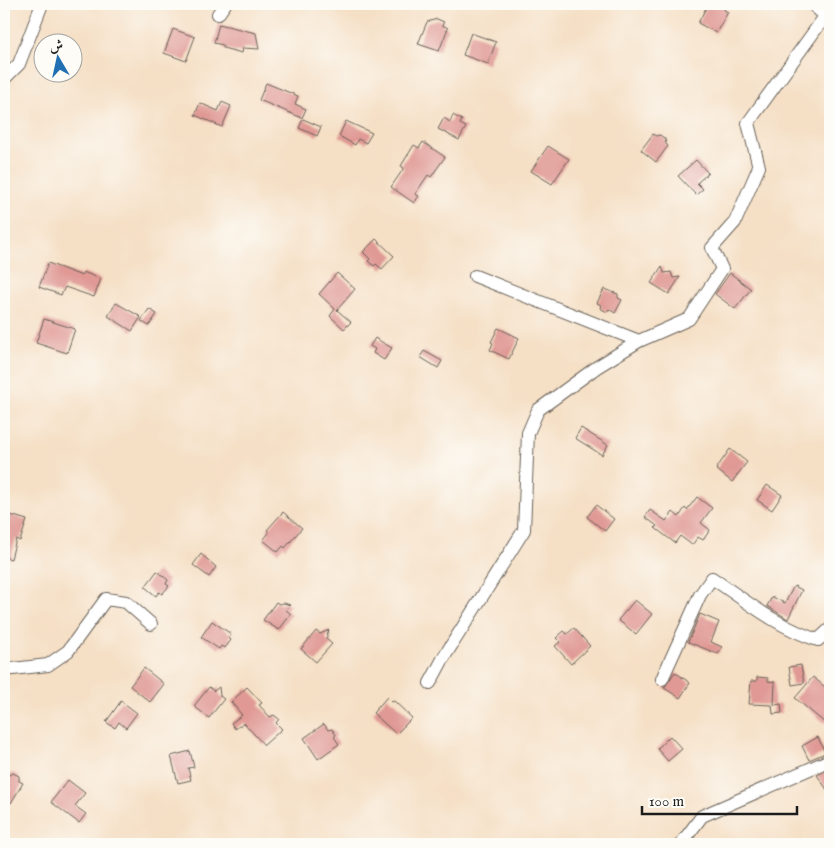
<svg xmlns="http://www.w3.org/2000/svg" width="834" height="848" font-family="'IM FELL English',Amiri,serif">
	<rect width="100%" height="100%" fill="#fdfcf7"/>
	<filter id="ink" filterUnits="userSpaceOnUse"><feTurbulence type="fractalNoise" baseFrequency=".02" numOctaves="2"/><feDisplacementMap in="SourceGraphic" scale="10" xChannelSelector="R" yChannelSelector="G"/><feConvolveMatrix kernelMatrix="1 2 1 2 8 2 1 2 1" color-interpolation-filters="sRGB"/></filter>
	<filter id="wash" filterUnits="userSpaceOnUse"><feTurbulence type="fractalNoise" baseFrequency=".0096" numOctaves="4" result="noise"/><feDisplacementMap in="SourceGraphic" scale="20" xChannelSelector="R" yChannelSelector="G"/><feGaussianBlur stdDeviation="1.12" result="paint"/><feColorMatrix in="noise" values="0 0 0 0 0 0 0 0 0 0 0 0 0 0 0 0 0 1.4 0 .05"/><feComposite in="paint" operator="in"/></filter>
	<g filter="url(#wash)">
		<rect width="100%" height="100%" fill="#f5dfc5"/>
		<g id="blocks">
			<path fill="#e09994" d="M708,4H727L724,10L728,12L716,33L698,23Z
				M437,19L444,22L442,25L448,28L439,51L418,44L427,22Z
				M219,24L256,33L259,49L243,48L242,53L223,48V45L214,43Z
				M173,29L195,37L186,61L164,53Z
				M471,33L496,42L488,64L463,55Z
				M266,83L298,96L295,104L306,109L302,118L259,100Z
				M222,102L231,106L222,127L195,115L200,103L218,111Z
				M453,115L462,120L460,124L466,127L459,140L438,129L444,118L450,122Z
				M303,119L321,127L317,136L299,128Z
				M346,121L372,133L366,143L358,139L355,145L339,136Z
				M653,134L656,136L660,135L665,139L666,144L668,146L656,162L641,150Z
				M423,142L445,157L431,177L428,175L415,194L419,196L414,203L391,187L404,168L401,166L414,145L419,148Z
				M548,146L569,159L552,184L531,171Z
				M696,160L708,173L697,183L703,189L696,195L678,176Z
				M376,239L394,256L382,269L376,264L374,266L368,261L370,259L363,252Z
				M48,263L82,276L83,272L101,279L94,297L65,287L61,295L39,287Z
				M662,266L664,273L671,272L673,278L680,277L669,294L651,283Z
				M337,273L355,289L337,310L351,322L344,329L330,316L335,309L319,294Z
				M730,273L751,289L735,309L715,294Z
				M604,289L618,294V298L622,300L615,313L609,309L607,312L600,308L601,305L597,303Z
				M116,303L141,317L132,331L108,316Z
				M149,309L157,314L149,326L141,321Z
				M44,319L75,329L67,353L36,343Z
				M498,328L519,338L509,359L490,350L493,343L491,342Z
				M375,338L392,348L384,360L373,353L375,349L370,346Z
				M424,351L442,361L438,368L420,357Z
				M581,428L608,445L602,455L575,438Z
				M730,449L747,462L732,482L716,469Z
				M767,485L782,495L772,510L757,500Z
				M697,497L712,508L701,523L710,530L703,540L698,537L692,545L680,536L675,543L655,528L657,526L645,517L650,510L666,521L673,512L679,517L685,508L687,510Z
				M596,505L614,519L605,531L587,517Z
				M283,512L302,528L285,548L283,546L278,552L263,540L269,533L267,530Z
				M4,513L27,520L20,541L16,539L11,559L4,557Z
				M201,554L216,567L209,577L193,565Z
				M157,571L168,580L166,584L169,586L162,594L159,592L156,596L145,587Z
				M794,586L802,590L788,619L767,606L772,597L785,603Z
				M635,600L652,614L636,634L618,620Z
				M276,602L279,604L284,603L290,605L286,610L291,614L279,630L263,620Z
				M700,614L719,622L711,642L722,647L718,654L688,642Z
				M212,621L231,634L229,638L231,640L225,648L221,646L219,649L201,637Z
				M574,628L590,646L571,664L555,646L560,642L556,638L564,631L567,634Z
				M329,630L326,639L332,644L316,662L301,649L316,631L320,634Z
				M801,665L804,683L792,685L789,667Z
				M144,668L164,684L150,702L130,686Z
				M675,672L690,683L680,698L664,688Z
				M757,677L768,678V681L775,682L774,705L781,704L782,713L773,714L772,705L749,704L751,681H757Z
				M813,677L830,691V717L825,723L795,698Z
				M209,687L214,691L219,687L220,696L224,699L209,718L194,706Z
				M247,687L262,703L259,705L270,717L274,715L279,719L276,723L282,729L264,745L244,723L235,729L231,723L242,715L231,702Z
				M387,697L392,702L394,701L412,718L396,734L373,713Z
				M121,701L137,713L126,728L119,722L115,728L106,722Z
				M324,724L328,730L332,729L336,735L334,737L339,744L318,759L304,738Z
				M670,736L682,749L668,761L657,749Z
				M818,737L825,753L809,760L802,746Z
				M190,751L194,767L188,768L191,780L178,783L171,756Z
				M830,769V794L817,775Z
				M4,772L9,775L13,773L19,776V781L23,783L11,803L4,799Z
				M68,780L85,793L75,806L86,814L79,823L51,802Z"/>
		</g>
	</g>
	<g filter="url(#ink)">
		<use href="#blocks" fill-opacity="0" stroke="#686057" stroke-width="1"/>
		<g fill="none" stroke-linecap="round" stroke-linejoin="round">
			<defs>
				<path id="street" d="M812,4L830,20
					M218,14L225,4
					M4,79L19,64L42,4
					M475,276L639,341L689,319L722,269L712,248L735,222L759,167L748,123L826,15
					M4,670L48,665L68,651L106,599L126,602L151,624
					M662,679L700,595L712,578C746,601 779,628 818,640L830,629
					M430,683L444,657L524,530L528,433L538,410L597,367L639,341
					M681,844L702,816L830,760"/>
			</defs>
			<use href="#street" stroke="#686057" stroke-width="14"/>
			<use href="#street" stroke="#fff" stroke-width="12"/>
		</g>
	</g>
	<rect width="834" height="848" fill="none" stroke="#fdfcf7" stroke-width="20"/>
	<g transform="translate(58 58) rotate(351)"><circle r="24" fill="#fdfcf7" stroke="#a3a29f"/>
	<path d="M0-4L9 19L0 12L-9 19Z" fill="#1f6fb2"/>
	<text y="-8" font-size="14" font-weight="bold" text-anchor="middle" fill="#1c1c1c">ش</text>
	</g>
	<path d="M642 806v8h155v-8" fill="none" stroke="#1c1c1c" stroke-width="2.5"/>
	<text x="649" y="806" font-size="15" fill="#1c1c1c" stroke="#fdfcf7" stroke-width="4" paint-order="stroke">100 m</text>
</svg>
